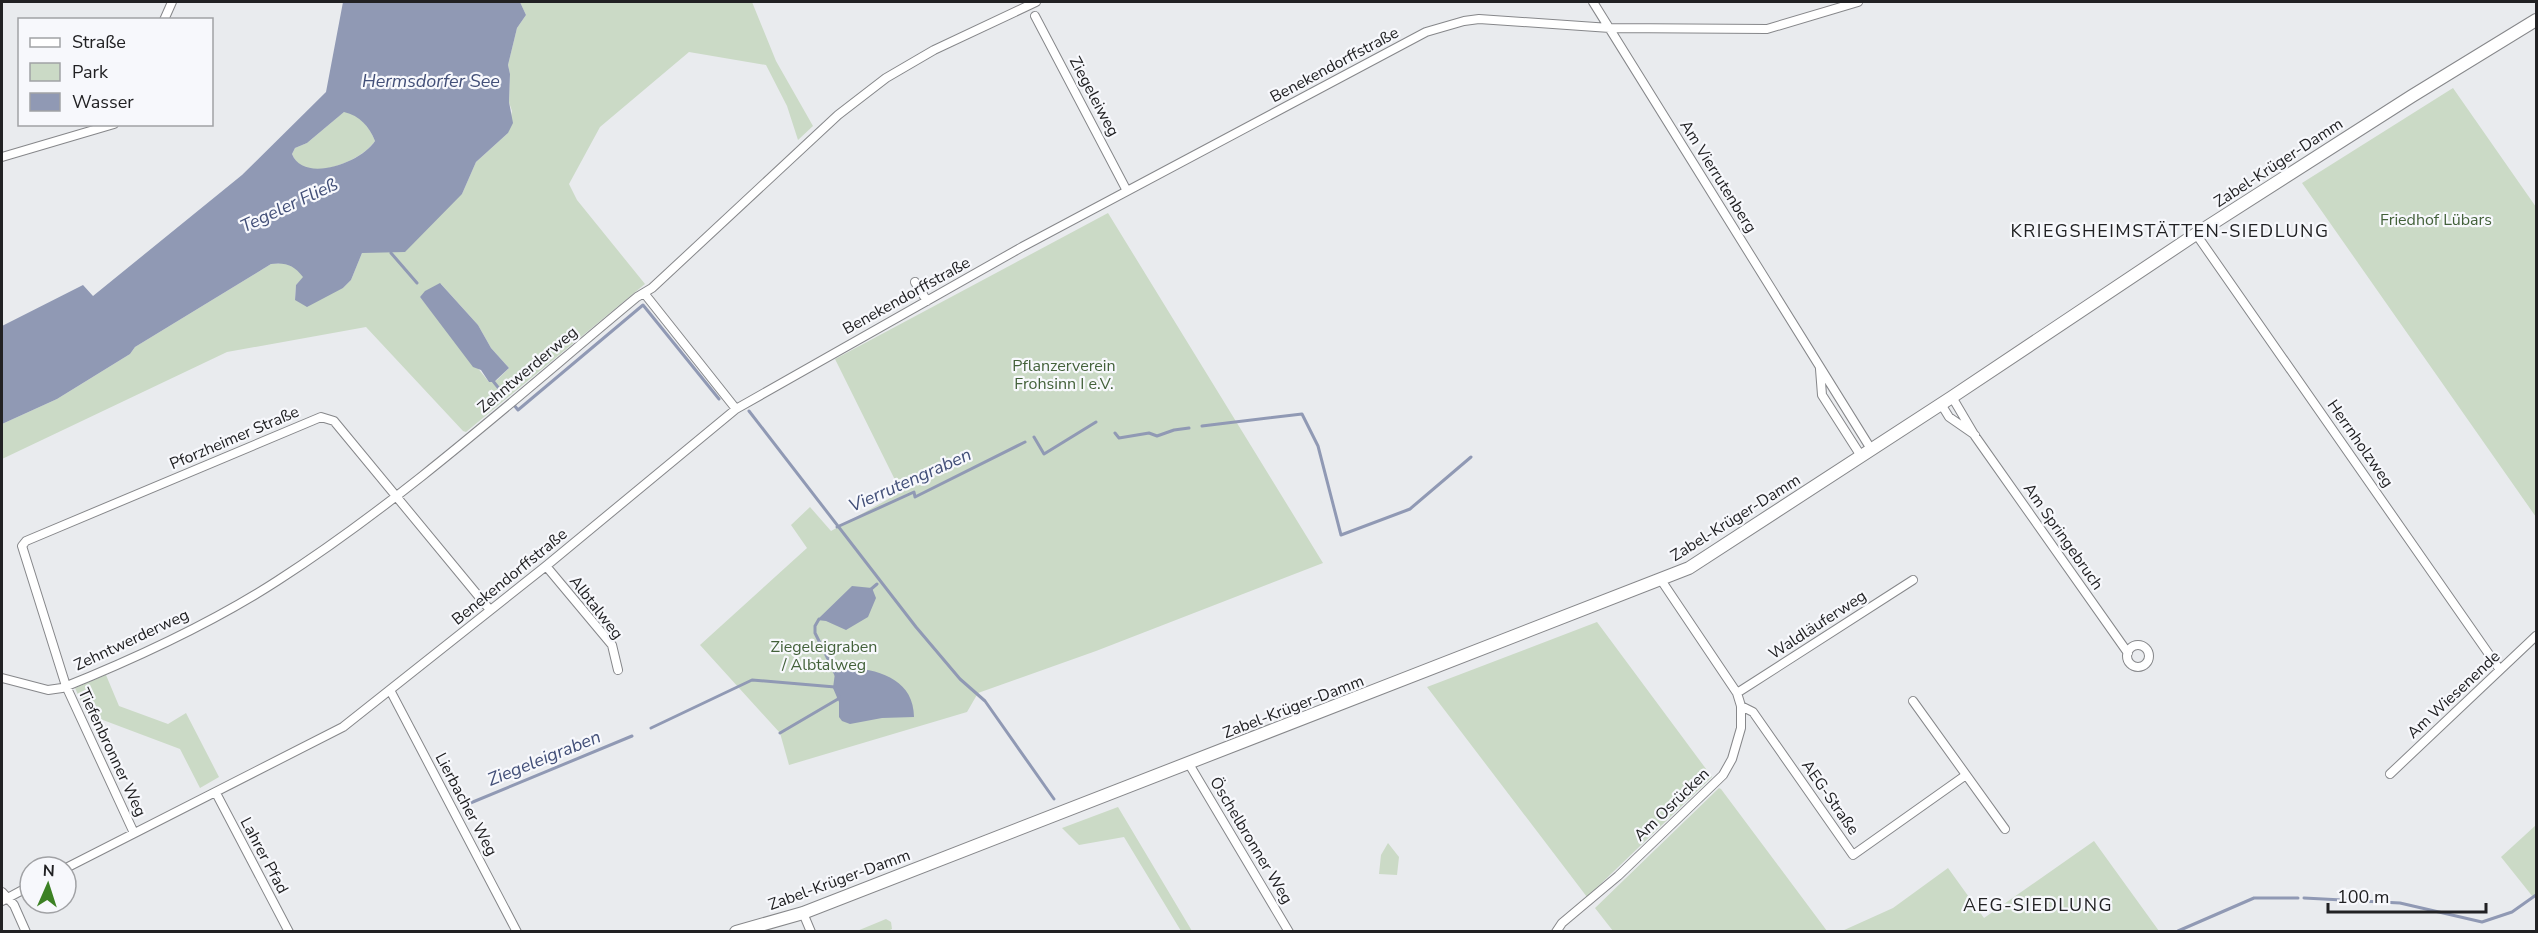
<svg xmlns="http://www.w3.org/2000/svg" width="2538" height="933" font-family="'Nunito Sans',sans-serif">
	<rect width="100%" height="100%" fill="#e9ebee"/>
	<path fill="#cbdac6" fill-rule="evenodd" d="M520,2H752L776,61L813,126L798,140L787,106L766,65L689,52L600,127L569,184L577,200L645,284L466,432L463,431L366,327L227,352L2,459V424L57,399L130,354L135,347L271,264L282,263L296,267L304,277L296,285L295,300L343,288L351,280L362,253L462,194L476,162L508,133L512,111L509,102L510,74L508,65L517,28L526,15ZM441,284L478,325L491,348L509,368L497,380L489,382L420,297Z
		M2453,88L2536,207V517L2302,183Z
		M345,111C361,116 369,126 375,141C361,162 304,185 292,154L295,148L307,143Z
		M1108,213L1323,563L1096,651L978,693L967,712L789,765L780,733L700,645L807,548L791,525L810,507L831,531L901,492L835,359Z
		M1597,622L1712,777L1587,897L1427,687Z
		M106,675L119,706L168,724L186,713L219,777L200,788L180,749L87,714L75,688Z
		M1719,788L1721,789L1827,931H1613L1595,908Z
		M1118,807L1192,931H1181L1124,837L1079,845L1062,828Z
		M2536,825V895L2533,897L2501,857Z
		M2094,841L2159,931H1842L1893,908L1948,868L1984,918Z
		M1388,843L1399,857L1397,875L1379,874L1381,855Z
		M886,919L891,922L892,929L888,931H857Z"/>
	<path fill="#9099b4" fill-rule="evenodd" d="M343,2H520L526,15L517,28L508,65L510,74L509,102L513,123L508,133L476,162L462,194L405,252L362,253L351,280L343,288L307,307L295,300L296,285L303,277C294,265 285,262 271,264L135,347L130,354L57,399L2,424V326L83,285L93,296L242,175L326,92ZM344,112C360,116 369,126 375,141C362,162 304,184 292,154L295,148L307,143Z
		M440,283L478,325L491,348L509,368L494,382H489L481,370L473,367L420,297L425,291Z
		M852,586L872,588L876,598L868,617L846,630L826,621L817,620Z
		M852,668C883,670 914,682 914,717L882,718L850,724L842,721L839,717V702L833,688L835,673Z"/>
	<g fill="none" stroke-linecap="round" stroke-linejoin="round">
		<path stroke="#9099b4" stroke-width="3" d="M391,253L417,283
			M493,381L501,391
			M514,405L518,410L643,305L719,399
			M749,411L916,627L960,679L985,701L1054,799
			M1202,426L1302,414L1318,446L1341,535L1410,509L1471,457
			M1115,433L1119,438L1149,433L1157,436L1174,430L1189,428
			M1034,437L1044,454L1096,422
			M837,527L914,492L915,497L1025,442
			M870,590L877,584
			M819,619L815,626V633L836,675
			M651,728L752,680L835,687
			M780,733L838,699L839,696
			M468,804L632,736
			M2304,898L2400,903L2482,922L2512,912L2536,895
			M2178,931L2254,898H2298"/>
		<defs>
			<path id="street" d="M1593,2L1871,449
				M1035,16L1127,191
				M164,20L172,2
				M2,157L114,124
				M2196,234L2500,670
				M915,282L927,301
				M644,293L736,409
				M1820,369L1822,395L1861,456
				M1952,397L1975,436L2128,653
				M1941,404L1949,417L1975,435
				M546,566L612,645L618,670
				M2127 656a11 11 0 1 1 22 0a11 11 0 1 1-22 0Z
				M2,678L48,690L62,688C134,659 212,623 277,581C406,498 520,394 637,297L652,288L838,115L886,78L934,50L1036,2
				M390,690L517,932
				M1737,693L1913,580
				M1913,701L2005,829
				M1741,706L1753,712L1853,855L1966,775
				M1189,764L1289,932
				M2390,774L2536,636
				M216,793L289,932
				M134,833L66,686L22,546L26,541L321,417L334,421L490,610
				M66,868L343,727L546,566L736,409L1022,247L1426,32L1464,21L1479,19L1610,28L1767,29L1858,2
				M2,892L14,905L26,932
				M2,901L30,886
				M803,913L811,932
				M1556,932L1562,923L1618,876L1723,775L1732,759L1741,728V706L1737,693L1661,580"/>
			<path id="secondary" d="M736,932L803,913L1689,568L1952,397L2196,234L2412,96L2536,20"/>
		</defs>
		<use href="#street" stroke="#86878a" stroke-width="10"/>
		<use href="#secondary" stroke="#86878a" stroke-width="14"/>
		<use href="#street" stroke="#fff" stroke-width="8"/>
		<use href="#secondary" stroke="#fff" stroke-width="12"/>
	</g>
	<g text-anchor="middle" stroke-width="4.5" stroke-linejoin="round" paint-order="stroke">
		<g font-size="16" fill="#212123" stroke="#f7f8fc">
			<text transform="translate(1334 64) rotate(-28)" y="6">Benekendorffstraße</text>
			<text transform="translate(1095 96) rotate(62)" y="6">Ziegeleiweg</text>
			<text transform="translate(2278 162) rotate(-33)" y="6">Zabel-Krüger-Damm</text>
			<text transform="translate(1719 176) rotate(58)" y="6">Am Vierrutenberg</text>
			<text transform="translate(906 295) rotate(-29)" y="6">Benekendorffstraße</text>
			<text transform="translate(527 369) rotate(-40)" y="6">Zehntwerderweg</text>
			<text transform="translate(234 437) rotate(-23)" y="6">Pforzheimer Straße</text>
			<text transform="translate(2361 443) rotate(55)" y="6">Herrnholzweg</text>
			<text transform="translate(1735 517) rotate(-32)" y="6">Zabel-Krüger-Damm</text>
			<text transform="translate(2064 536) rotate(55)" y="6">Am Springebruch</text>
			<text transform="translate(509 576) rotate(-39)" y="6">Benekendorffstraße</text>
			<text transform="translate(597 607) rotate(52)" y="6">Albtalweg</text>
			<text transform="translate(1817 624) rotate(-33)" y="6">Waldläuferweg</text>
			<text transform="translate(131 639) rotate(-25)" y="6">Zehntwerderweg</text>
			<text transform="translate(2453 694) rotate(-43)" y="6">Am Wiesenende</text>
			<text transform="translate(1293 706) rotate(-21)" y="6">Zabel-Krüger-Damm</text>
			<text transform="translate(113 752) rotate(65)" y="6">Tiefenbronner Weg</text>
			<text transform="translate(1831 797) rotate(55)" y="6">AEG-Straße</text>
			<text transform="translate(467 804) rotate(62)" y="6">Lierbacher Weg</text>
			<text transform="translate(1671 804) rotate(-44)" y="6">Am Osrücken</text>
			<text transform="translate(1252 840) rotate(59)" y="6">Öschelbronner Weg</text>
			<text transform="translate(265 855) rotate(62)" y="6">Lahrer Pfad</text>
			<text transform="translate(839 879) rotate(-20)" y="6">Zabel-Krüger-Damm</text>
		</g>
		<g font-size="16" fill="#43613a" stroke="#f7f8fc">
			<text x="2436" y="225">Friedhof Lübars</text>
			<text x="1064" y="371">Pflanzerverein<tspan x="1064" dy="18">Frohsinn I e.V.</tspan></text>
			<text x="824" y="652">Ziegeleigraben<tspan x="824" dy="18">/ Albtalweg</tspan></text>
		</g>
		<g font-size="18" font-style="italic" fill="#424f78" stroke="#f7f8fc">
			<text x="431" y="87">Hermsdorfer See</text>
			<text transform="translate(289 205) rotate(-25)" y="6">Tegeler Fließ</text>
			<text transform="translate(910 480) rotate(-24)" y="6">Vierrutengraben</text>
			<text transform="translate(544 758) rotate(-22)" y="6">Ziegeleigraben</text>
		</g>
		<g font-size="18" letter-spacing="1.5" fill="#212123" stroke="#f7f8fc">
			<text x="2170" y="237">KRIEGSHEIMSTÄTTEN-SIEDLUNG</text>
			<text x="2038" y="911">AEG-SIEDLUNG</text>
		</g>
	</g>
	<rect width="2538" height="933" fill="none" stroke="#212123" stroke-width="6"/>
	<rect x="18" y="18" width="195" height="108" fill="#f7f8fc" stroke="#a1a2a5" stroke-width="1.5"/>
	<rect x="30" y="38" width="30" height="9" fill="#ffffff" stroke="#a1a2a5" stroke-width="1.5"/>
	<text x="72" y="48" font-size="18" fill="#212123">Straße</text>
	<rect x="30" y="63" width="30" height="18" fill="#cbdac6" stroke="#a1a2a5" stroke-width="1.5"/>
	<text x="72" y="78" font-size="18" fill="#212123">Park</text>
	<rect x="30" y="93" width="30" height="18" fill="#9099b4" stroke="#a1a2a5" stroke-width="1.5"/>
	<text x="72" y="108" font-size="18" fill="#212123">Wasser</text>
	<g transform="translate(48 885) rotate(3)"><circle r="28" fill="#f7f8fc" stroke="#a1a2a5" stroke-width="1.5"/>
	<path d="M0-4.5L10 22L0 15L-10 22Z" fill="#3c8124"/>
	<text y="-9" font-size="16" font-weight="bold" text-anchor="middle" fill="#212123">N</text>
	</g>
	<path d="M2328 903v9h158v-9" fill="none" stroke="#212123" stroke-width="3"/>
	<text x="2337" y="903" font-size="18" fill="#212123" stroke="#f7f8fc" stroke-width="4.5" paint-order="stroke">100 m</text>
</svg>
